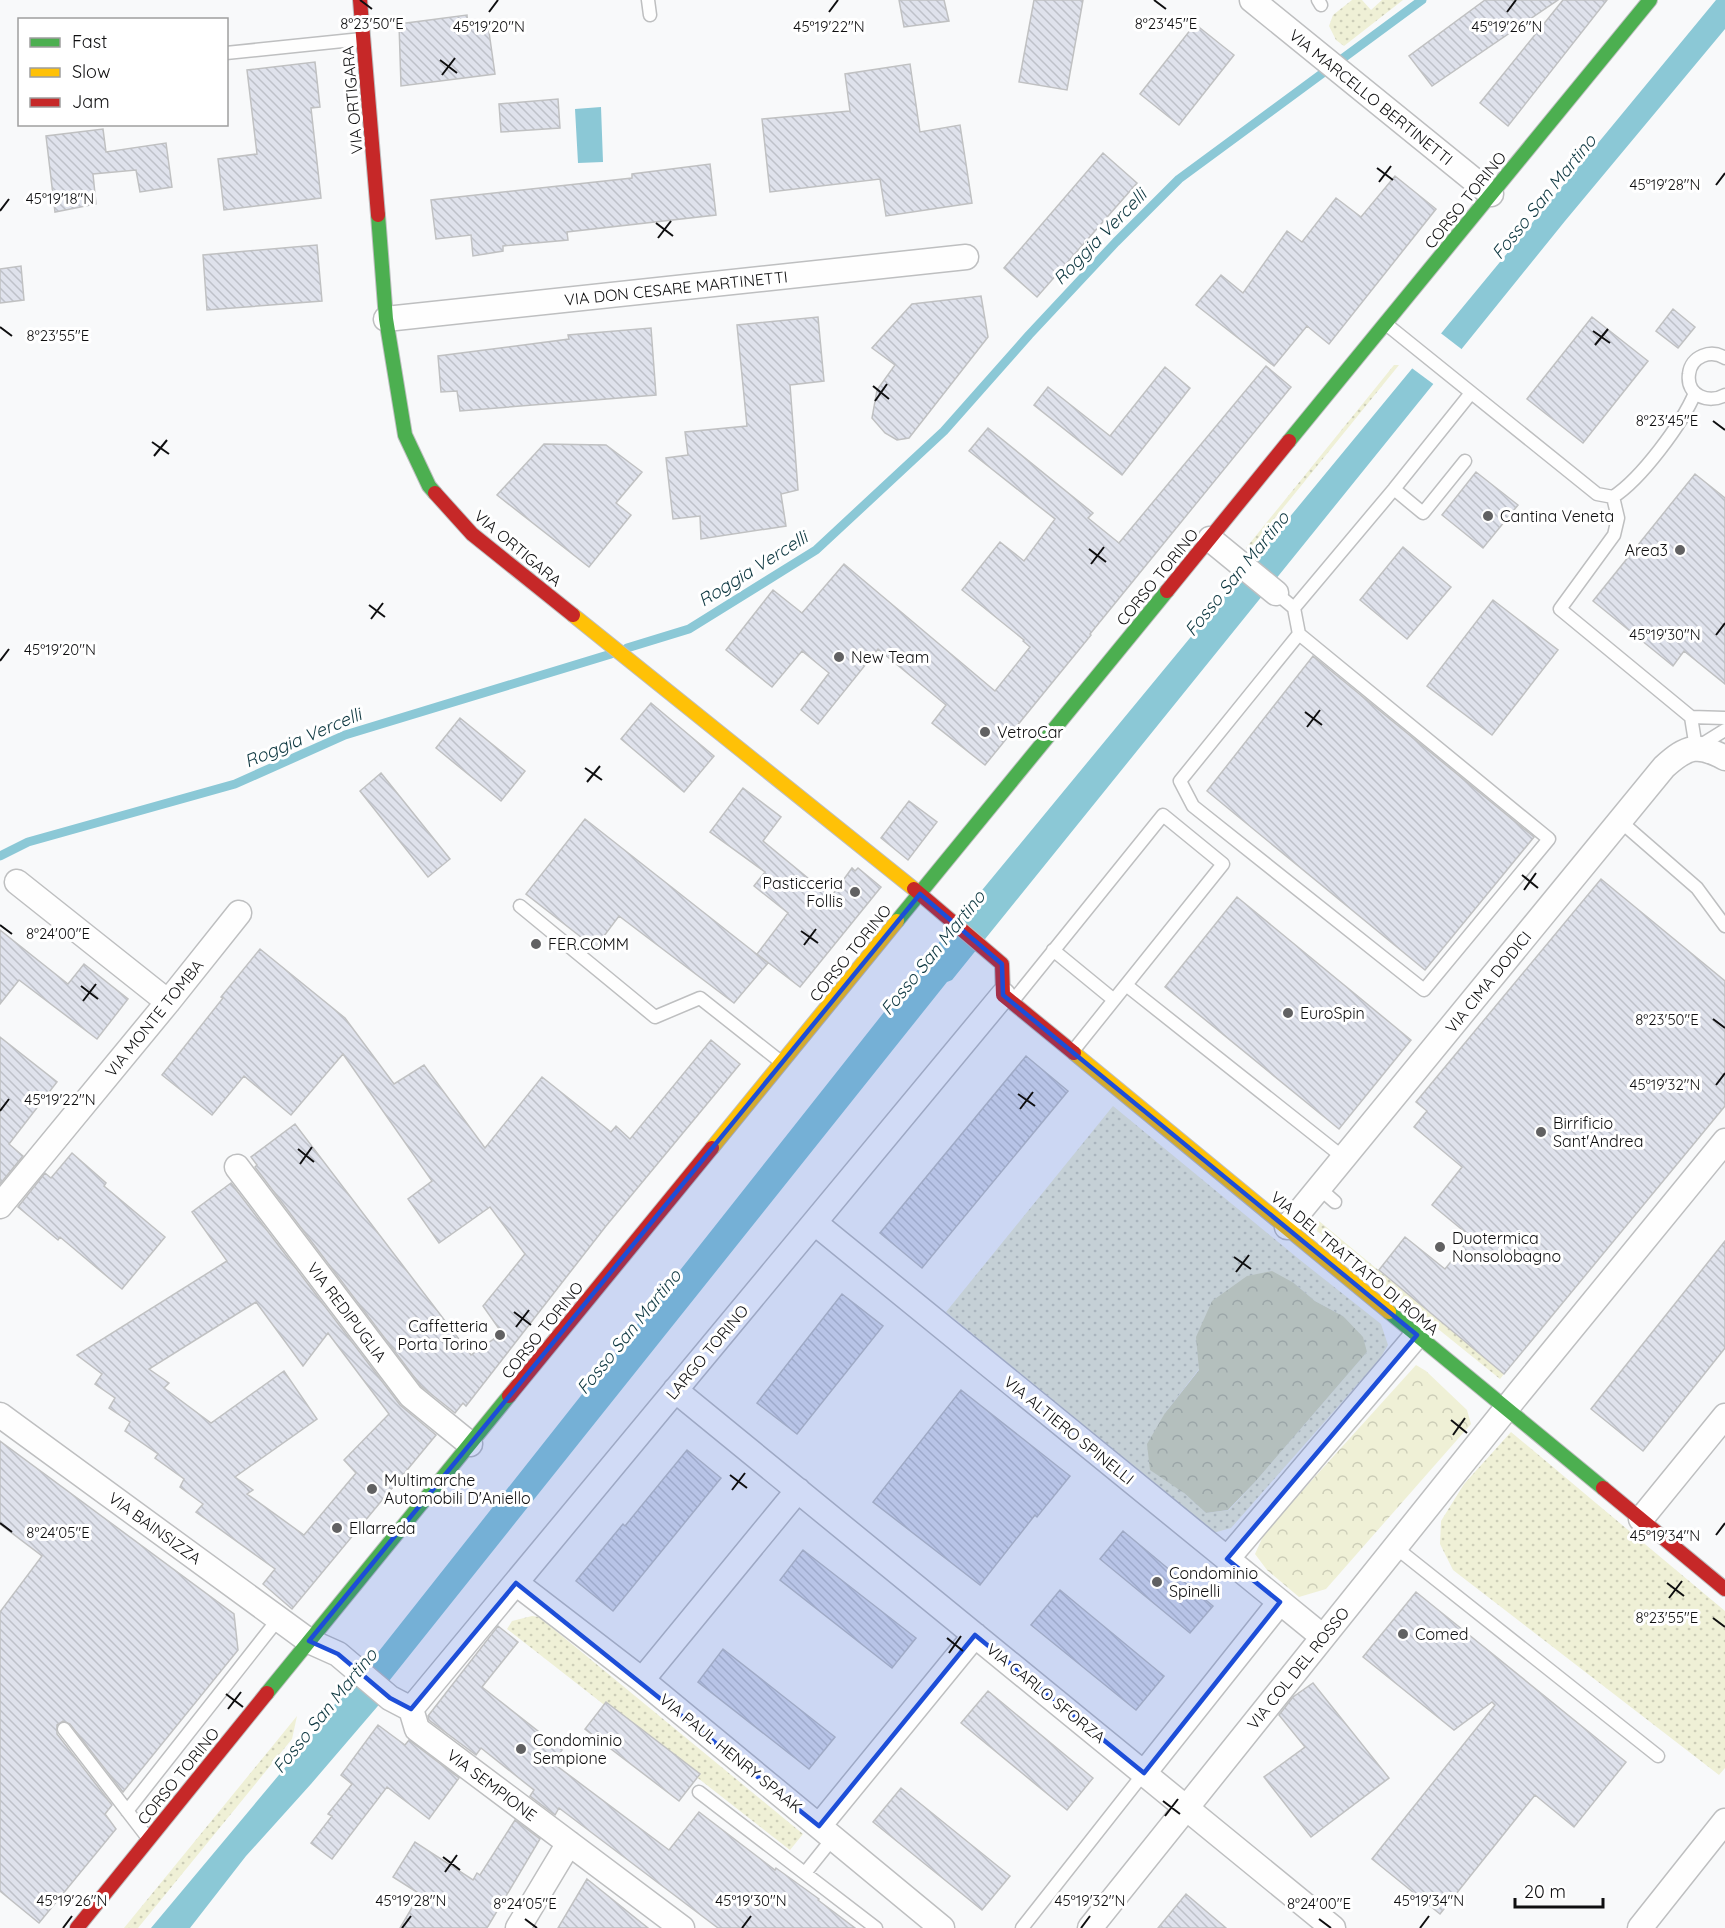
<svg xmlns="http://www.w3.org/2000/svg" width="1725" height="1928" font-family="Quicksand,sans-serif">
	<defs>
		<pattern id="grass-dots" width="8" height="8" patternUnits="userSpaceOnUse" patternTransform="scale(1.5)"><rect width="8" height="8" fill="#eff0d6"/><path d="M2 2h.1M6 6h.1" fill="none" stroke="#cccdb7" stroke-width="1.8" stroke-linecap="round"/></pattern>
		<pattern id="forest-crowns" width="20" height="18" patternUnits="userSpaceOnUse" patternTransform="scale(1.5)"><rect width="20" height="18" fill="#dadbb7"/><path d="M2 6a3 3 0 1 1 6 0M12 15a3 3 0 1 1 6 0" fill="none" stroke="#babb9c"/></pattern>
		<pattern id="park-crowns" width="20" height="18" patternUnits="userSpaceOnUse" patternTransform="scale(1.5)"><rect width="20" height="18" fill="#eff0d6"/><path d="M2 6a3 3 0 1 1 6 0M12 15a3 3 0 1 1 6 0" fill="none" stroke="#cccdb7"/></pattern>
		<pattern id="building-back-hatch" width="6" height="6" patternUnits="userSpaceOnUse" patternTransform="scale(1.5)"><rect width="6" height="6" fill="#dfe2ec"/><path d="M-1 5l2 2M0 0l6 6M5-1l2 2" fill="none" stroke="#bec1c9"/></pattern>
	</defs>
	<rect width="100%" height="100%" fill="#f8f9fa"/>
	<path fill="url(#grass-dots)" fill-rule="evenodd" d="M1352,0H1362L1371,10L1382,0H1403L1344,46L1336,40L1329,26L1333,15Z
		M1394,365H1399L1249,550L1246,548Z
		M1113,1106L1300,1260L1381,1324L1388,1345L1379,1360L1231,1528L1213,1533L946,1312ZM1294,1283L1315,1301L1343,1316L1367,1352L1255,1482L1229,1510L1206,1513L1184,1493L1165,1413L1199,1369Z
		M1319,1221L1504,1374L1500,1379L1317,1231Z
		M1511,1432L1725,1611V1768L1719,1775L1453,1570L1440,1544L1441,1521L1464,1484Z
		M532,1616L539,1617L803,1834L790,1850L507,1629L512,1621Z
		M297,1716L292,1739L138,1928H124Z"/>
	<path fill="url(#forest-crowns)" d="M1272,1271L1294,1283L1315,1301L1343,1316L1363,1337L1367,1352L1255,1482L1228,1510L1206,1513L1184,1493L1150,1470L1147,1444L1165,1413L1199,1370L1196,1337L1212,1301L1247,1276Z"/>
	<path fill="url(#park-crowns)" d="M1416,1365L1426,1371L1467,1410L1471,1424L1326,1589L1299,1597L1267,1570L1255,1554L1265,1532Z"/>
	<path fill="#8bc8d6" d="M1716,0H1725V29L1565,221L952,980L947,982L389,1681L383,1700L311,1784L246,1856L190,1928H151L309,1739L355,1677L368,1665L945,935Z
		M601,107L603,162L578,163L575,109Z"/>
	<path fill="#f8f9fa" d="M1438,331L1464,351L1436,386L1409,366Z"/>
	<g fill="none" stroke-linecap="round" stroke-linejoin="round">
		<path stroke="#8bc8d6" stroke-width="9" d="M627,648L689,629L816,550L944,431L1029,335L1116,242L1179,179L1422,0
			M0,856L28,842L235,784L345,735L611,654"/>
	</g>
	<path fill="url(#building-back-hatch)" stroke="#c0c1c2" stroke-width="1.5" fill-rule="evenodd" d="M899,0H944L949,21L904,27Z
		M1034,0H1083L1067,90L1019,82Z
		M1485,0H1558L1432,86L1409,56Z
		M1563,0H1607L1508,126L1480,103Z
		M467,15L468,27L488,25L495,74L401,86L399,24Z
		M1195,24L1234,55L1179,125L1140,94Z
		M315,62L320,107L311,108L321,198L224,210L218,159L257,154L247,70Z
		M910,64L920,132L960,125L972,203L886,216L880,179L770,192L762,119L850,111L845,74Z
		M558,99L560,128L501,132L499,104Z
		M103,129L106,152L166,143L172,187L140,192L136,170L93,174L96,204L55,212L46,136Z
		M1103,153L1137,183L1037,297L1004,268Z
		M710,164L716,215L567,232L568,240L503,246V251L473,256L471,235L436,239L431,200L632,178V174Z
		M1395,176L1436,209L1329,344L1307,326L1274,366L1196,305L1221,275L1243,293L1287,231L1302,242L1336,198L1361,217Z
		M317,245L322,301L207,310L203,255Z
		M21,266L24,300L0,303V269Z
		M981,296L988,337L909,438L897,440L885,433L872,418L877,390L895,365L872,348L912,304Z
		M1673,309L1695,327L1678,348L1656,331Z
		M818,317L824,381L790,385L798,490L781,494L786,526L701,539L700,516L673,519L666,458L688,455L685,432L747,426L737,325Z
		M1592,317L1648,361L1583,443L1527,399Z
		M651,328L656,395L460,411L457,391L441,392L438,356L569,339L568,335Z
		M1266,366L1291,387L1090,634L1091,635L985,765L932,723L946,705L878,649L818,724L801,710L829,673L802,651L772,687L726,650L773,590L802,613L844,564L995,691L1030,647L1023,641L1024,640L962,590L1000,542L1024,561L1055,519L969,451L988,428L1093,513L1088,518L1119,543Z
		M1165,367L1190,388L1122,475L1034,405L1048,387L1110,436Z
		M544,444L606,445L642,472L616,503L631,515L589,567L497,495Z
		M1476,472L1518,505L1483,548L1442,515Z
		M1695,474L1725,498V684L1684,651L1673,666L1593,601Z
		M1403,547L1451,587L1407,639L1360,600Z
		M1493,600L1558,650L1492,735L1427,686Z
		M1313,656L1534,837L1425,970L1207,791Z
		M651,703L714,756L684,792L621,739Z
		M460,718L525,771L501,801L436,748Z
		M381,773L450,859L428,877L360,791Z
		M743,788L781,817L763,841L831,897L852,868L855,871L858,868L881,887L800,987L757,954L788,913L754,886L765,872L710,832Z
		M909,801L937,822L908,860L881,838Z
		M585,819L768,963L734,1003L619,916L595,948L526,894Z
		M1601,879L1725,981V1106L1504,1374L1379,1270L1405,1237L1445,1269L1471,1237L1432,1205L1462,1167L1414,1127L1427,1111L1416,1102Z
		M1237,897L1411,1040L1339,1129L1165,987Z
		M0,930L68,984L84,964L128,999L97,1039L19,980L0,1004Z
		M260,949L345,1018L394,1084L424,1065L485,1148L542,1077L611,1132L616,1126L630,1139L711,1040L740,1064L606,1226L466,1406L463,1403L455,1413L421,1386L255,1167L257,1165L251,1157L295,1124L471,1355L502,1333L483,1306L525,1254L490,1207L439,1243L408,1199L432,1181L343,1054L291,1115L244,1076L212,1115L162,1075L223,998L221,997Z
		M0,1037L57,1082L9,1144L23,1156L0,1184Z
		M1026,1056L1068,1091L922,1268L880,1233Z
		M72,1153L106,1183L104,1186L165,1237L122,1289L60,1237L58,1240L18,1207L45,1173L51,1178Z
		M231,1183L400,1405L436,1435L292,1609L263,1584L275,1569L196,1512L203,1504L180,1487L184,1479L155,1458L158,1454L125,1431L130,1422L109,1408L115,1398L95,1384L102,1374L77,1355L227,1261L192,1212ZM256,1302L303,1366L328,1333L389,1414L344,1460L356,1473L304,1535L247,1494L253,1490L235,1477L317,1419L284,1371L211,1423L164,1388L169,1383L149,1369Z
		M1725,1241V1348L1643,1451L1591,1409Z
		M842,1294L883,1326L797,1434L757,1403Z
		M961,1390L1070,1476L1037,1517L1035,1515L980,1585L873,1502Z
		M0,1441L234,1614L238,1650L123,1792L70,1724L63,1721L57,1725V1734L112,1805L105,1814L116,1829L39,1923L0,1891V1612L42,1556L0,1524Z
		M687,1450L721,1478L613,1611L576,1581L623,1524L625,1526Z
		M1123,1531L1213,1606L1190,1633L1100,1559Z
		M803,1550L916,1638L892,1668L780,1580Z
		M1060,1590L1164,1676L1136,1710L1031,1625Z
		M1416,1592L1626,1762L1574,1827L1535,1795L1440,1914L1372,1859L1495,1705L1492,1702L1454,1730L1363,1657Z
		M498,1626L518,1642L482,1687L562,1750L553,1763L669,1850L699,1812L775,1870L776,1868L819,1899L818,1900L855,1928H718L559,1808L555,1815L530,1796L534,1790L481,1748L476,1755L429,1720L428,1716Z
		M723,1649L835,1737L809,1769L698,1682Z
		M1313,1683L1389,1778L1311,1837L1264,1777L1305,1747L1279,1715L1293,1697Z
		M988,1691L1093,1778L1067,1810L961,1723Z
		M606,1702L700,1774L679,1801L585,1729Z
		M378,1725L405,1745L409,1740L459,1778L429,1819L387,1787L332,1859L311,1843L332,1816L328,1814L352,1784L341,1775Z
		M901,1788L1010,1876L982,1910L873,1822Z
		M515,1820L540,1839L487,1928H400L420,1894L393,1877L415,1842L473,1880L477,1873L480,1875Z
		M587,1879L648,1928H558Z
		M1186,1894L1226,1928H1158Z"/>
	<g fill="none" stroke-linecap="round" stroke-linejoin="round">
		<defs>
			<path id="lane" d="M648,0L650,15
				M1318,0L1321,5
				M226,53L362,39
				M1386,324L1597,494L1613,497C1641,479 1682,424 1695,393
				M1725,358C1711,349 1691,356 1689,374C1686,396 1709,404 1725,395
				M1394,489L1423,513L1465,461
				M1613,497L1618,518L1614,535L1560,609L1691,717L1725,718
				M1276,593L1294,608L1299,634L1180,781L1193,806L1424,990L1549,839L1299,634
				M1294,608L1394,489L1471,393
				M1691,717L1696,748L1725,730
				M1620,821L1697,888L1725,926
				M520,906L655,1017L700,998L781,1062
				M1053,950L1114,1000
				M1126,985L1344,1158
				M1012,1002L1163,815L1223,864L1073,1051
				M1319,1188L1335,1202
				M1395,1547L1658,1756
				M64,1729L148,1838
				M699,1792L876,1928
				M127,1811L279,1618
				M805,1873L833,1838
				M1022,1928L1144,1773"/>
			<path id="street" d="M1252,0L1491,194
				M386,319L966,257
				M1210,539L1276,593
				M17,882L168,1002
				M237,1167L411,1396L470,1444
				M0,1206L168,1002L239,913
				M815,1223L1323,1637
				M1287,1227L1664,767C1687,746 1698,743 1725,758
				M675,1390L1333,1928
				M0,1415L309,1641L338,1654L390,1698L411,1709L417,1729L682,1928
				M1641,1519L1725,1416
				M1227,1559L1417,1335
				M516,1583L642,1680L942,1928
				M642,1680L798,1490
				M411,1709L1003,995
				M1144,1773L1280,1602
				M819,1826L975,1635
				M518,1928L569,1843
				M1090,1928L1518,1394L1725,1141
				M1640,1928L1725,1821"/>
			<path id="fast" d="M378,215L386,319L405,435L429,486L435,493
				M1289,441L1650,0
				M897,921L1167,591
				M1389,1312L1603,1488
				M267,1693L509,1396"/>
			<path id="slow" d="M573,615L914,889
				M1074,1053L1389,1312
				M712,1148L897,921"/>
			<path id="jam" d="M360,0L378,215
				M435,493L472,534L573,615
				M1167,591L1289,441
				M914,889L1002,964L1003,995L1074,1053
				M509,1396L712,1148
				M1603,1488L1725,1589
				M77,1928L267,1693"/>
		</defs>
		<use href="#lane" stroke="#bebfc0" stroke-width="15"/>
		<use href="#street" stroke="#bebfc0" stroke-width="27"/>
		<use href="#fast" stroke="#bebfc0" stroke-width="16"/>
		<use href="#slow" stroke="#bebfc0" stroke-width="16"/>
		<use href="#jam" stroke="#bebfc0" stroke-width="16"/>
		<use href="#lane" stroke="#fefefe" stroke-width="12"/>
		<use href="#street" stroke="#fefefe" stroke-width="24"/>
		<use href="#fast" stroke="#4caf50" stroke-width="14"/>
		<use href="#slow" stroke="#ffc107" stroke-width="14"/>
		<use href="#jam" stroke="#c62828" stroke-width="14"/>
	</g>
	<path fill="#1d4ed8" fill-opacity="0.2" stroke="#1d4ed8" stroke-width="4.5" stroke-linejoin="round" d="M920,894L1002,964L1003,995L1417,1335L1227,1559L1280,1602L1144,1773L975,1635L819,1826L516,1583L411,1709L390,1698L338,1654L309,1641Z"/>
	<path fill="none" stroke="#0f0f10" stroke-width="2" d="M360,0L372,9M1154,0L1166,9M489,12L498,0M829,12L838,0M1507,12L1516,0M440,60L457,73M442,75L455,58M1377,168L1393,180M1379,182L1391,166M1716,185L1725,173M0,211L9,199M656,223L673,236M658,238L671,221M0,327L12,336M1593,331L1610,343M1595,345L1608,329M873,386L889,399M875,401L887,384M1713,421L1725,430M152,442L169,454M154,456L167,440M1089,549L1106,562M1091,564L1104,547M369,605L385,617M371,619L383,603M1716,635L1725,623M0,661L9,649M1305,712L1322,725M1307,727L1320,710M585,768L602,780M587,782L600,766M1522,875L1538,888M1524,890L1536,873M0,925L12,934M801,931L818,943M804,945L816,929M81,986L98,999M83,1001L96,984M1713,1019L1725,1028M1716,1085L1725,1073M1018,1094L1035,1106M1020,1109L1033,1092M0,1111L9,1099M298,1149L314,1162M300,1164L312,1147M1234,1257L1251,1269M1236,1272L1249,1255M514,1312L531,1325M516,1327L529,1310M1451,1420L1467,1433M1453,1435L1465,1418M730,1475L747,1488M732,1490L745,1473M0,1523L12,1532M1716,1535L1725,1523M1667,1583L1684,1596M1669,1598L1682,1581M1713,1618L1725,1627M947,1638L963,1651M949,1653L961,1636M226,1694L243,1707M228,1709L241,1692M1163,1801L1180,1814M1165,1816L1178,1799M443,1857L460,1870M445,1872L457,1855M525,1919L537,1928M1319,1919L1331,1928M63,1928L72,1916M402,1928L411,1916M742,1928L751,1916M1081,1928L1090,1916M1420,1928L1429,1916"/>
	<g fill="#616162" stroke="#fff" stroke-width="2">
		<circle cx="1488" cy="516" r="6"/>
		<circle cx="1680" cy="550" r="6"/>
		<circle cx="839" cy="657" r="6"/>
		<circle cx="985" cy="732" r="6"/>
		<circle cx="855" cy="892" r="6"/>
		<circle cx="536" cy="944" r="6"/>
		<circle cx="1288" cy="1013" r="6"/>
		<circle cx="1541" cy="1132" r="6"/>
		<circle cx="1440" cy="1247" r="6"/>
		<circle cx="500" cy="1335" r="6"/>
		<circle cx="372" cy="1489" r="6"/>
		<circle cx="337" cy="1528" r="6"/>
		<circle cx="1157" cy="1582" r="6"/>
		<circle cx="1403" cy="1634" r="6"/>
		<circle cx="521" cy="1749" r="6"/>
	</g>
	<g text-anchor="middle" stroke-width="6" stroke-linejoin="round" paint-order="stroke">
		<g font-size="16" fill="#0f0f10" stroke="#fff">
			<text transform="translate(1371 97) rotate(39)" y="6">VIA MARCELLO BERTINETTI</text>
			<text transform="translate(352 100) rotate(-95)" y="6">VIA ORTIGARA</text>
			<text transform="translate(1465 200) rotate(-51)" y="6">CORSO TORINO</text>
			<text transform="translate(676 288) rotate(-6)" y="6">VIA DON CESARE MARTINETTI</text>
			<text transform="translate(518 548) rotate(40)" y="6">VIA ORTIGARA</text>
			<text transform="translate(1157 577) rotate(-51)" y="6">CORSO TORINO</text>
			<text transform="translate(850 953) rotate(-51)" y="6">CORSO TORINO</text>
			<text transform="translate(1488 982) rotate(-51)" y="6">VIA CIMA DODICI</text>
			<text transform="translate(154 1018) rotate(-51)" y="6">VIA MONTE TOMBA</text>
			<text transform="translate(1355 1263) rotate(40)" y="6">VIA DEL TRATTATO DI ROMA</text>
			<text transform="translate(347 1312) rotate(53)" y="6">VIA REDIPUGLIA</text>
			<text transform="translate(542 1330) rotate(-51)" y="6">CORSO TORINO</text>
			<text transform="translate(707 1352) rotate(-50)" y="6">LARGO TORINO</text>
			<text transform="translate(1069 1430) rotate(39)" y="6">VIA ALTIERO SPINELLI</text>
			<text transform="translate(155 1528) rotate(36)" y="6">VIA BAINSIZZA</text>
			<text transform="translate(1298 1668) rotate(-51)" y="6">VIA COL DEL ROSSO</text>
			<text transform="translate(1046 1693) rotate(39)" y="6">VIA CARLO SFORZA</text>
			<text transform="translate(731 1753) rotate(39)" y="6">VIA PAUL HENRY SPAAK</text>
			<text transform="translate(178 1776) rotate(-51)" y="6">CORSO TORINO</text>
			<text transform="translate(492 1785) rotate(37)" y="6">VIA SEMPIONE</text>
		</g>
		<g font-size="16" fill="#0f0f10" stroke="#fff" text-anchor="start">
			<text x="1500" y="522">Cantina Veneta</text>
			<text x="1668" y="556" text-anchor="end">Area3</text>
			<text x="851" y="663">New Team</text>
			<text x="997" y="738">VetroCar</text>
			<text x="843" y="889" text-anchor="end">Pasticceria<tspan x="843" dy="18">Follis</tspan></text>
			<text x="548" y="950">FER.COMM</text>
			<text x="1300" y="1019">EuroSpin</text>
			<text x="1553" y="1129">Birrificio<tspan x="1553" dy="18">Sant'Andrea</tspan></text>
			<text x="1452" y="1244">Duotermica<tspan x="1452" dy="18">Nonsolobagno</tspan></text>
			<text x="488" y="1332" text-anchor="end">Caffetteria<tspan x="488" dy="18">Porta Torino</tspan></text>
			<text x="384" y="1486">Multimarche<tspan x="384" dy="18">Automobili D'Aniello</tspan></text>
			<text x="349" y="1534">Ellarreda</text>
			<text x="1169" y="1579">Condominio<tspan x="1169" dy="18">Spinelli</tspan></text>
			<text x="1415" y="1640">Comed</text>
			<text x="533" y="1746">Condominio<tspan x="533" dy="18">Sempione</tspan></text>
		</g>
		<g font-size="18" font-style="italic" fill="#0e3841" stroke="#fff">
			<text transform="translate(1544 197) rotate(-51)" y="6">Fosso San Martino</text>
			<text transform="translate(1100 237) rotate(-46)" y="6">Roggia Vercelli</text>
			<text transform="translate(753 569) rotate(-32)" y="6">Roggia Vercelli</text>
			<text transform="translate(1237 574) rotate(-51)" y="6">Fosso San Martino</text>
			<text transform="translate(303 738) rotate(-23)" y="6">Roggia Vercelli</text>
			<text transform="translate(933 953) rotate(-51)" y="6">Fosso San Martino</text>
			<text transform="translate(629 1332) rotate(-51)" y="6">Fosso San Martino</text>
			<text transform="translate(325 1711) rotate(-51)" y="6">Fosso San Martino</text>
		</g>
	</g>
	<g font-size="15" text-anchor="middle" fill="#0f0f10" stroke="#fff" stroke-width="6" stroke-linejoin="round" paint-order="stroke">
		<text x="372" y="29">8°23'50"E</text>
		<text x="1166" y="29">8°23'45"E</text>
		<text x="489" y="32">45°19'20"N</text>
		<text x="829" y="32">45°19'22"N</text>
		<text x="1507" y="32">45°19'26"N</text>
		<text x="1665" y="190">45°19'28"N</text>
		<text x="60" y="204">45°19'18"N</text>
		<text x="58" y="341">8°23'55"E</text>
		<text x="1667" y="426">8°23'45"E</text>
		<text x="1665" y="640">45°19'30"N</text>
		<text x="60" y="655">45°19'20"N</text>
		<text x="58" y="939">8°24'00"E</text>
		<text x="1667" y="1025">8°23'50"E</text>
		<text x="1665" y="1090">45°19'32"N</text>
		<text x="60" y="1105">45°19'22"N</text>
		<text x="58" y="1538">8°24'05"E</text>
		<text x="1665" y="1541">45°19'34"N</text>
		<text x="1667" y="1623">8°23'55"E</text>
		<text x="72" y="1906">45°19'26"N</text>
		<text x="411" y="1906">45°19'28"N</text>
		<text x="751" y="1906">45°19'30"N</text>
		<text x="1090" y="1906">45°19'32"N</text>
		<text x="1429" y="1906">45°19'34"N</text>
		<text x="525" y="1909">8°24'05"E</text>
		<text x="1319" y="1909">8°24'00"E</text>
	</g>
	<rect x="18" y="18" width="210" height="108" fill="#ffffff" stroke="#9f9f9f" stroke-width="1.5"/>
	<rect x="30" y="38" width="30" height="9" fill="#4caf50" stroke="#9f9f9f" stroke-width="1.5"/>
	<text x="72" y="48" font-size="18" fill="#0f0f10">Fast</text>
	<rect x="30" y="68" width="30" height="9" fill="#ffc107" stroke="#9f9f9f" stroke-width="1.5"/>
	<text x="72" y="78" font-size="18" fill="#0f0f10">Slow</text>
	<rect x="30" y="98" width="30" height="9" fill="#c62828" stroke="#9f9f9f" stroke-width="1.5"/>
	<text x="72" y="108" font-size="18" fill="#0f0f10">Jam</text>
	<path d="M1515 1898v9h88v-9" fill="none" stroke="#0f0f10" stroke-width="3"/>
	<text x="1524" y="1898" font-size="18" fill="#0f0f10" stroke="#ffffff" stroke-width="4.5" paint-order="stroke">20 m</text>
</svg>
